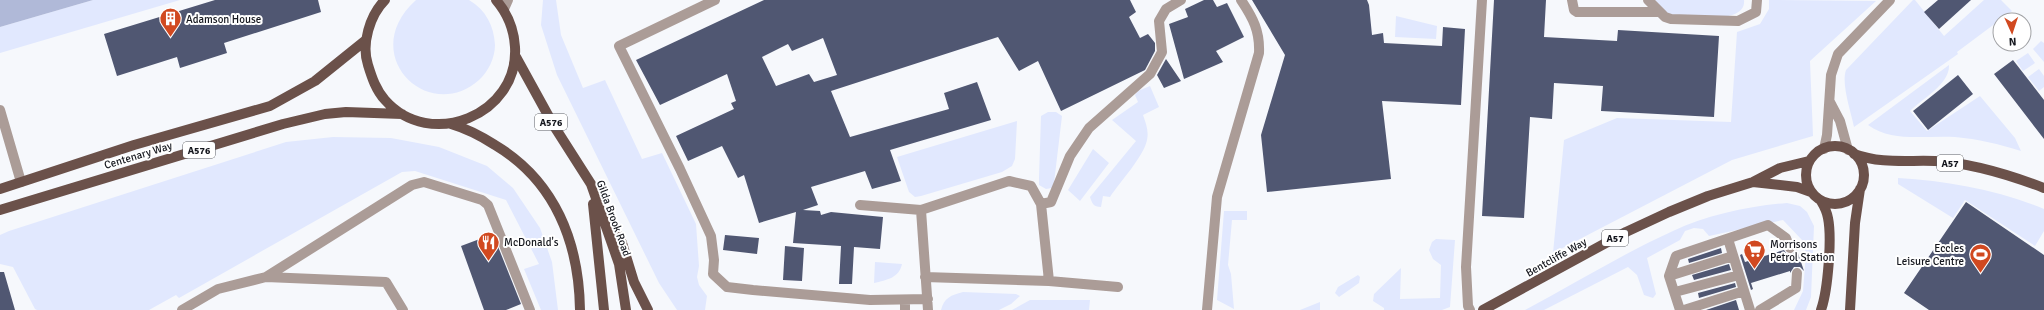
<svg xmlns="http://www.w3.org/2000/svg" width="2044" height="310" font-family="Signika,sans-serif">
	<rect width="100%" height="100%" fill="#f6f8fc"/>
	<path fill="#e1e8fe" d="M93,0H180L0,53V27Z
		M416,0H469C486,10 494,26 495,45C495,58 488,72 479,80C428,125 356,54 416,0Z
		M543,0H556L561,35L583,88L605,80L642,159L662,153L696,224L699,266L697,277L699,285L707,296L705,310H677L659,283L557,75L541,25Z
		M1655,0H1744C1747,26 1688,16 1672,15L1666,12Z
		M1769,0L1876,1L1810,61L1813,136L1732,160L1553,253L1564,140L1617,118L1731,122L1737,32L1760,24L1769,9Z
		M1913,0H1915L1944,36L1984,0H2001L2012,11L1957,52L1958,54L1854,127C1851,112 1841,84 1846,70Z
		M1396,16L1437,26L1436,39L1395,37Z
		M2041,41L2044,43V62L2033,49Z
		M2028,53L2035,63L2023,71L2016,61Z
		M1949,65C1950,84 1922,99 1910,111L1927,131L1980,96L2015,138L2021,151C1999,144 1978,139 1955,137C1926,135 1893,143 1868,125Z
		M2039,69L2044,76V87L2039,91L2028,77Z
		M1150,86L1159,107L1143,115C1146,124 1149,131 1147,140C1144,156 1120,182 1110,197L1103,196L1101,207C1093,207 1092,203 1090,197L1136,141L1112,120L1138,102L1135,95L1138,91Z
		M1048,112H1056L1062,116L1054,183L1052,188L1046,189L1039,185V178L1041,116Z
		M1017,121L1015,159L1012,166L1002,172L921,196L915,197L909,192L897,157Z
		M333,137L391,138L439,147L487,166L513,188L540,228L552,262L558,310H541L524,269L539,264L506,200L415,171L402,172L179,298L176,295L149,310H37L35,309L13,267L0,264V235L9,231L286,142Z
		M1093,149L1109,163L1080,201L1068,190Z
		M1898,178C1948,181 1998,190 2044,209V231L2035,246L1965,200L1953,218L1898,184Z
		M1787,203L1800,206L1807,212L1814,226L1811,297L1806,310H1794L1803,291L1806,253L1802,240L1783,220L1709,236L1703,229L1694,228L1685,231L1680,240L1647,258L1656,294L1653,298L1644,295L1637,275L1628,267L1544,310H1525C1574,284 1622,254 1673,231C1707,215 1749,206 1787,203Z
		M1224,211H1247V220H1232L1228,265L1231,274L1234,309L1217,300Z
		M1436,239L1455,240L1450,307L1442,310H1384V308L1373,301L1374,294L1401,268L1400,299L1440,298L1441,265L1433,259L1429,250L1432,242Z
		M875,262L902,264C899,278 887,280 874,283Z
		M1358,275L1360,277L1359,283L1339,297L1335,293L1338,287Z
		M963,292L1016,294L1020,296L1011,304L999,310H941C944,298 951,295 963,292Z
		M1030,300H1090L1089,310H1012Z
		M1320,302V310H1300Z"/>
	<path fill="#b0b9d8" d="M0,0H93L0,27Z"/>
	<path fill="#505772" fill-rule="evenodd" d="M215,0H318L321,12L224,43L227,53L180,68L177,57L117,76L104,34Z
		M764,0H1130L1136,12L1129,17L1140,38L1148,34L1155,43V51L1145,70L1061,111L1038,61L1019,71L998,37L831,91L850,137L949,109L944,93L977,82L991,120L890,150L901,181L872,189L865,171L811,187L818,205L803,210L820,211L821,215L831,212L883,217L880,249L854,247L852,284H839L841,246L793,243L796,212L759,223L744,175L738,178L722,146L688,161L676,136L734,109L731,103L736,101L727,74L660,105L636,60ZM823,38L837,75L814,82L809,74L776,86L762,57L788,44L792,51Z
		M1204,0H1213L1217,7L1227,3L1244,37L1216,51L1223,62L1184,79L1169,24L1188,17L1185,9Z
		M1252,0H1367L1369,5L1372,35L1383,33L1384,43L1442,46L1443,27L1465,29L1461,105L1382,101L1391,179L1267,192L1261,135L1285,55Z
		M1494,0H1546L1544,37L1617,41L1618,30L1719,36L1714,117L1601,111L1603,86L1554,83L1552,119L1530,117L1524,218L1482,216Z
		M1938,0H1971L1939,29L1924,12Z
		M1166,59L1181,81L1164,88L1157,75Z
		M2013,60L2044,100V139L1994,74Z
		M1958,75L1973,94L1928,130L1913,111Z
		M1966,202L2044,255V310H1929L1904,293Z
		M493,234L521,304L506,310H484L461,246Z
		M725,235L759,238L757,254L723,250Z
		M785,246L804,248L802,281L783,280Z
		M1796,247L1804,271L1800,267H1794L1790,273V271L1751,283L1753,289L1751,290L1740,255L1742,254L1745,262L1784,250L1786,253L1792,254L1795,252Z
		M1721,248L1722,253L1689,263L1688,259Z
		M1729,264L1731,270L1694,280L1692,275Z
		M0,272H4L15,310H0Z
		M1735,283L1736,287L1699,298L1698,293Z
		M1736,300L1739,310H1706Z"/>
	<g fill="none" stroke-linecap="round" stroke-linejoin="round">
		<path stroke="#ab9c97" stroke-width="10" d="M715,0L619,46L680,169L711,236L714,260L713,274L727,287L753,290L870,300L928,299
			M1572,0L1574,10L1577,12H1660
			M1648,0L1665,17L1671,19L1738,21L1756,12L1757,0
			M504,9L508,0
			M0,110L21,182
			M1041,204L1051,202L1070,156L1089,128L1150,74L1162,52L1159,21L1166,9L1181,0
			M860,205L921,210
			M1728,239L1750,310
			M1669,276L1733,256
			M266,277L412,185L424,182L482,200L488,205L530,310
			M925,277L1049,281L1041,204L1031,186L1009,181L921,210L928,310
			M1049,281L1118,287
			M1675,292L1739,275
			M182,310L218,289L266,277L386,282L403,310
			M905,310V300
			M1207,310L1217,197L1259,53C1260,31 1253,18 1241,0
			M1470,310L1468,306L1466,267L1482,0
			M1680,310L1669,276L1676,256L1768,225L1786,238L1790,248
			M1684,310L1744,291
			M1760,310L1796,288L1797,273"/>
		<path stroke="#ab9c97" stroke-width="10" d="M1830,102L1840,121L1848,150
			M1824,149L1827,135L1831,75L1838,54L1890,0"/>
		<path stroke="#6b514a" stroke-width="10" d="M385,0C370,15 361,44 368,65C372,78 376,90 385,100C430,151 519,115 515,47C514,29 508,14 496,0
			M516,57L554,126L591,184L619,264L626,310
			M451,124C468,129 481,136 495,145C555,181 579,242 580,310
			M1806 175a29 29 0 1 1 58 0a29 29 0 1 1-58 0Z
			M1854,154C1881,164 1907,160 1935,161C1972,163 2010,175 2044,188
			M1753,182L1797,187L1811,192
			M0,189L134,145L270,106L315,81L366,40
			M1821,201C1824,206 1827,212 1828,218C1832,238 1828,290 1821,310
			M593,204L604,310
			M0,210L283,124L325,114L346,112L402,114
			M606,214L622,243L634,282L648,310
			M1483,310L1626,232L1669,212L1708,196L1753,182L1780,168L1809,161
			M1850,310L1855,223L1860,189"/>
	</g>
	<defs>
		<symbol id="building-pin" viewBox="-11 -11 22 30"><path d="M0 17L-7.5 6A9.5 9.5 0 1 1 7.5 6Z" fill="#d14920" stroke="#fff"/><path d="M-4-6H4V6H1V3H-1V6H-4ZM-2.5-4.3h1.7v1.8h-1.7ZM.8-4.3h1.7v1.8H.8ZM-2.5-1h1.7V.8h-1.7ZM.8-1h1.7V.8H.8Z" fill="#fff"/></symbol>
		<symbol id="restaurant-pin" viewBox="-11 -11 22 30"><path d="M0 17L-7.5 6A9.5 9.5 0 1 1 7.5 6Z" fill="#d14920" stroke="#fff"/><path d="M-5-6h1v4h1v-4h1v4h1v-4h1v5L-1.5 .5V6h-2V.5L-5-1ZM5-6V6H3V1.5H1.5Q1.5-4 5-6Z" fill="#fff"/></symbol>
		<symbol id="supermarket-pin" viewBox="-11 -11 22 30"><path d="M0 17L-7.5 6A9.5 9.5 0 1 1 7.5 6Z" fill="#d14920" stroke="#fff"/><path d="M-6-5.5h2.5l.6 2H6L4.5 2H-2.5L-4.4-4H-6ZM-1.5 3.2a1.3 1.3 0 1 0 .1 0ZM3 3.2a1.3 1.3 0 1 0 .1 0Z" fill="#fff"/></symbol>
		<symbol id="stadium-pin" viewBox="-11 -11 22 30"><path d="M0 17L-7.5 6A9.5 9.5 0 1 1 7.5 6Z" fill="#d14920" stroke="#fff"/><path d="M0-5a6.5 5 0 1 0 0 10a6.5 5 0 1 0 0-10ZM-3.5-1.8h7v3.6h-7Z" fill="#fff"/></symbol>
	</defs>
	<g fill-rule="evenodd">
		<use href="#building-pin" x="158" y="6" width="25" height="34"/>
		<use href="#restaurant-pin" x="476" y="230" width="25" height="34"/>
		<use href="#supermarket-pin" x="1742" y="238" width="25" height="34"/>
		<use href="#stadium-pin" x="1968" y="242" width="25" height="34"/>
	</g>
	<g text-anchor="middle" stroke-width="4" stroke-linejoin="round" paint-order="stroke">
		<g fill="#fff" stroke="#5b5d62" stroke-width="1">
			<rect x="535" y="114" width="32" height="16" rx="3"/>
			<rect x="183" y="142" width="32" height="16" rx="3"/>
			<rect x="1937" y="155" width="26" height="16" rx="3"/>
			<rect x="1602" y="230" width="26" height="16" rx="3"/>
		</g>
		<g font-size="10" font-weight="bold" fill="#15171e">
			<text x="551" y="126">A576</text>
			<text x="199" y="154">A576</text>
			<text x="1950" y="167">A57</text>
			<text x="1615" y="242">A57</text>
		</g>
		<g font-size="11" fill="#15171e" stroke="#fff" text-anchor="start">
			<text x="186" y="23">Adamson House</text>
			<text x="504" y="246">McDonald's</text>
			<text x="1770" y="248">Morrisons<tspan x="1770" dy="13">Petrol Station</tspan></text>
			<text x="1964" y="252" text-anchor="end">Eccles<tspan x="1964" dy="13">Leisure Centre</tspan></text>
		</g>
		<g font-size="11" fill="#15171e" stroke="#fff">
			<text transform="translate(138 155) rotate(-17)" y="4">Centenary Way</text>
			<text transform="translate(614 218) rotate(70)" y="4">Gilda Brook Road</text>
			<text transform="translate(1556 257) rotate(-29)" y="4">Bentcliffe Way</text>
		</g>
	</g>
	<g transform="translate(2012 32) rotate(177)"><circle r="19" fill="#ffffff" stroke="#a1a2a5"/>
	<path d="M0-3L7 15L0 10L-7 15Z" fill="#d14920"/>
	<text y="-6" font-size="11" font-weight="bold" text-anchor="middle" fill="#15171e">N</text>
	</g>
</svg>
